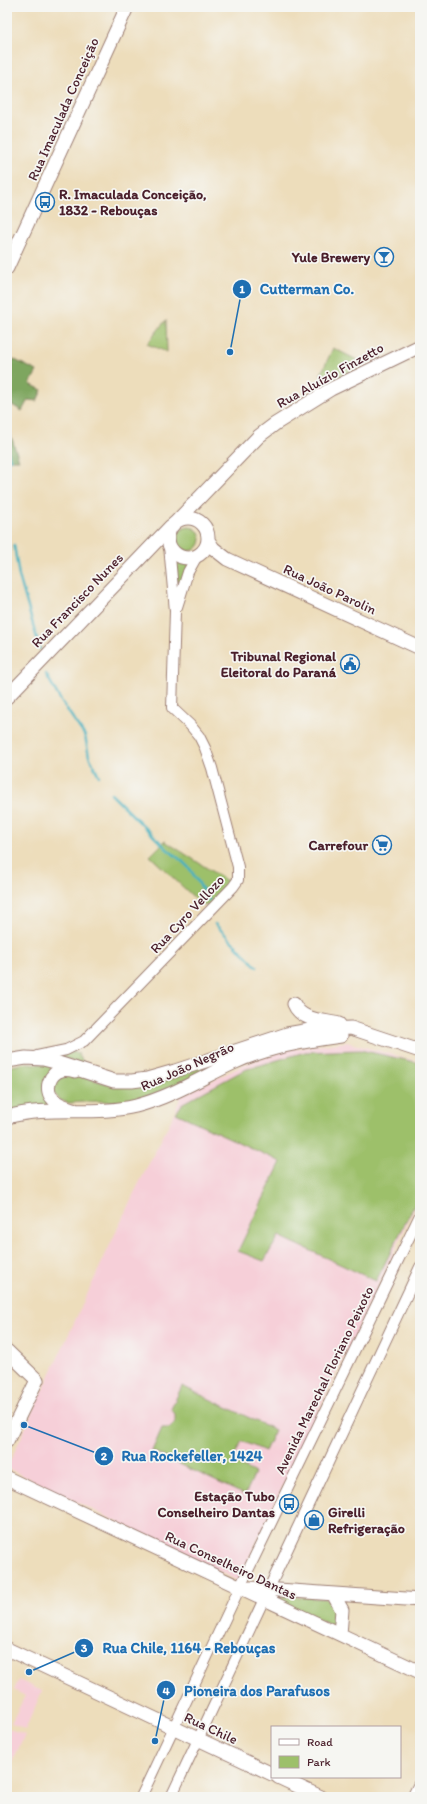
<svg xmlns="http://www.w3.org/2000/svg" width="427" height="1804" font-family="Itim,sans-serif">
	<rect width="100%" height="100%" fill="#f6f6f2"/>
	<filter id="ink" filterUnits="userSpaceOnUse"><feTurbulence type="fractalNoise" baseFrequency=".025" numOctaves="2"/><feDisplacementMap in="SourceGraphic" scale="8" xChannelSelector="R" yChannelSelector="G"/><feConvolveMatrix kernelMatrix="1 2 1 2 8 2 1 2 1" color-interpolation-filters="sRGB"/></filter>
	<filter id="wash" filterUnits="userSpaceOnUse"><feTurbulence type="fractalNoise" baseFrequency=".012" numOctaves="4" result="noise"/><feDisplacementMap in="SourceGraphic" scale="16" xChannelSelector="R" yChannelSelector="G"/><feGaussianBlur stdDeviation="0.9" result="paint"/><feColorMatrix in="noise" values="0 0 0 0 0 0 0 0 0 0 0 0 0 0 0 0 0 1.4 0 .05"/><feComposite in="paint" operator="in"/></filter>
	<g filter="url(#wash)">
		<rect width="100%" height="100%" fill="#edddbb"/>
		<path fill="#f6cfd8" d="M346,1042L420,1062V1197L238,1581L7,1468L133,1195L174,1114L181,1096L246,1064L287,1050Z
			M19,1680L42,1691L25,1730L11,1723L25,1696L14,1690Z
			M7,1728L25,1735L7,1773Z"/>
		<path fill="#9dc06a" stroke="#74704a" d="M166,320L167,352L147,344Z
			M333,348L365,364L332,382L324,381L321,374Z
			M177 539a12 12 0 1 1 24 0a12 12 0 1 1-24 0Z
			M176,557L190,562L177,595Z
			M165,841L227,881L234,873L235,879L210,906L202,905L150,856Z
			M250,1048L180,1084L149,1096L120,1103L102,1101L68,1103L60,1100L53,1092L55,1080L68,1073L116,1086Z
			M360,1050L420,1063V1194L376,1281L279,1236L264,1261L238,1251L281,1162L176,1113L183,1103L244,1070L305,1052Z
			M73,1052L78,1053L85,1066L58,1056Z
			M27,1063L52,1065V1107L7,1112V1067Z
			M182,1386L275,1430L265,1451L242,1441L232,1461L255,1473L245,1495L152,1451L162,1428H169L175,1422V1414L171,1409Z
			M275,1595L327,1599L335,1610L332,1626L273,1598Z"/>
		<path fill="#7ea65e" stroke="#646244" d="M7,356L37,371L30,384L42,390L37,401L28,400L22,411L7,402Z
			M7,424L19,460H7Z"/>
		<g fill="none" stroke-linecap="round" stroke-linejoin="round">
			<path stroke="#44b1c0" stroke-width="2.5" d="M7,450L10,460
				M14,545L19,576L40,649
				M46,674L61,701L85,736L89,756L99,776
				M111,794L167,849L182,861L190,869L209,900
				M215,924L257,967"/>
		</g>
	</g>
	<g filter="url(#ink)">
		<g fill="none" stroke-linecap="round" stroke-linejoin="round">
			<defs>
				<path id="minor" d="M177,607L188,572L197,556
					M37,1056L66,1050L84,1041L233,887L238,880V867L212,768L205,748L199,736L190,725L172,708L175,611L169,546
					M141,1797L240,1587L420,1215
					M171,1797L420,1267"/>
				<path id="major" d="M7,268L127,7
					M168 538a20 20 0 1 1 40 0a20 20 0 1 1-40 0Z
					M176,522L259,436L275,424L331,389L420,346
					M208,540L213,548L227,559L420,648
					M7,697L171,526
					M294,1004C301,1021 323,1020 339,1024
					M7,1061L26,1058L43,1059L55,1062L114,1081H132L147,1079L175,1071L287,1034L310,1030L351,1028L420,1051
					M73,1109C66,1107 58,1105 53,1099C44,1090 49,1073 62,1070C66,1069 71,1070 75,1071
					M7,1117C49,1105 94,1116 136,1106C171,1097 201,1078 233,1063C268,1047 304,1041 341,1036
					M7,1351L37,1380L7,1441
					M7,1478L420,1672
					M250,1588L420,1600
					M333,1594L342,1610L340,1634
					M7,1649L272,1774
					M278,1777L321,1797
					M414,1797L420,1785"/>
			</defs>
			<use href="#minor" stroke="#9c7e73" stroke-width="12"/>
			<use href="#major" stroke="#9c7e73" stroke-width="15"/>
			<use href="#minor" stroke="#fff" stroke-width="10"/>
			<use href="#major" stroke="#fff" stroke-width="13"/>
		</g>
	</g>
	<defs>
		<symbol id="bus-ring" viewBox="-11 -11 22 22"><circle r="9.5" fill="#f6f6f2" stroke="#1f6fb2" stroke-width="1.5"/><path d="M-5-6H5V4H4V6H2V4H-2V6H-4V4H-5ZM-3.5-4V0h7V-4ZM-3.5 1.2v1.5H-2V1.2ZM2 1.2v1.5H3.5V1.2Z" fill="#1f6fb2"/></symbol>
		<symbol id="bar-ring" viewBox="-11 -11 22 22"><circle r="9.5" fill="#f6f6f2" stroke="#1f6fb2" stroke-width="1.5"/><path d="M-6-5H6L.8 .8V4.5H3.5V6h-7V4.5H-.8V.8Z" fill="#1f6fb2"/></symbol>
		<symbol id="civic-ring" viewBox="-11 -11 22 22"><circle r="9.5" fill="#f6f6f2" stroke="#1f6fb2" stroke-width="1.5"/><path d="M-.6-6.5H3V-4.5H.6V-3L4-1V1h2V6H-6V1h2V-1L-.6-3ZM-1.2 2.5V6h2.4V2.5Z" fill="#1f6fb2"/></symbol>
		<symbol id="supermarket-ring" viewBox="-11 -11 22 22"><circle r="9.5" fill="#f6f6f2" stroke="#1f6fb2" stroke-width="1.5"/><path d="M-6-5.5h2.5l.6 2H6L4.5 2H-2.5L-4.4-4H-6ZM-1.5 3.2a1.3 1.3 0 1 0 .1 0ZM3 3.2a1.3 1.3 0 1 0 .1 0Z" fill="#1f6fb2"/></symbol>
		<symbol id="shop-ring" viewBox="-11 -11 22 22"><circle r="9.5" fill="#f6f6f2" stroke="#1f6fb2" stroke-width="1.5"/><path d="M-5-2.5h2.3a2.7 3.5 0 0 1 5.4 0H5L5.5 6h-11ZM-1.5-2.5h3a1.5 2.3 0 0 0-3 0Z" fill="#1f6fb2"/></symbol>
	</defs>
	<g fill-rule="evenodd">
		<use href="#bus-ring" x="34" y="191" width="22" height="22"/>
		<use href="#bar-ring" x="373" y="246" width="22" height="22"/>
		<use href="#civic-ring" x="339" y="653" width="22" height="22"/>
		<use href="#supermarket-ring" x="371" y="834" width="22" height="22"/>
		<use href="#bus-ring" x="278" y="1493" width="22" height="22"/>
		<use href="#shop-ring" x="303" y="1509" width="22" height="22"/>
	</g>
	<g text-anchor="middle" stroke-width="3.5" stroke-linejoin="round" paint-order="stroke">
		<g font-size="14" fill="#4a1f2b" stroke="#f6f6f2">
			<text transform="translate(63 109) rotate(-66)" y="5">Rua Imaculada Conceição</text>
			<text transform="translate(330 375) rotate(-29)" y="5">Rua Aluízio Finzetto</text>
			<text transform="translate(330 589) rotate(25)" y="5">Rua João Parolin</text>
			<text transform="translate(77 600) rotate(-46)" y="5">Rua Francisco Nunes</text>
			<text transform="translate(187 914) rotate(-47)" y="5">Rua Cyro Vellozo</text>
			<text transform="translate(187 1066) rotate(-24)" y="5">Rua João Negrão</text>
			<text transform="translate(324 1380) rotate(-64)" y="5">Avenida Marechal Floriano Peixoto</text>
			<text transform="translate(231 1565) rotate(25)" y="5">Rua Conselheiro Dantas</text>
			<text transform="translate(211 1728) rotate(25)" y="5">Rua Chile</text>
		</g>
		<g font-size="14" font-weight="bold" fill="#4a1f2b" stroke="#f6f6f2" text-anchor="end">
			<text x="59" y="199" text-anchor="start">R. Imaculada Conceição,<tspan x="59" dy="16">1832 - Rebouças</tspan></text>
			<text x="370" y="262">Yule Brewery</text>
			<text x="336" y="661">Tribunal Regional<tspan x="336" dy="16">Eleitoral do Paraná</tspan></text>
			<text x="368" y="850">Carrefour</text>
			<text x="275" y="1501">Estação Tubo<tspan x="275" dy="16">Conselheiro Dantas</tspan></text>
			<text x="328" y="1517" text-anchor="start">Girelli<tspan x="328" dy="16">Refrigeração</tspan></text>
		</g>
	</g>
	<path fill="none" stroke="#1f6fb2" stroke-width="1.5" d="M230 352L242 289M24 1425L104 1456M29 1672L84 1648M155 1741L166 1690"/>
	<g fill="#1f6fb2" stroke="#f6f6f2" stroke-width="1.5">
		<circle cx="230" cy="352" r="4"/>
		<circle cx="24" cy="1425" r="4"/>
		<circle cx="29" cy="1672" r="4"/>
		<circle cx="155" cy="1741" r="4"/>
		<circle cx="242" cy="289" r="10"/>
		<circle cx="104" cy="1456" r="10"/>
		<circle cx="84" cy="1648" r="10"/>
		<circle cx="166" cy="1690" r="10"/>
	</g>
	<g font-size="12" text-anchor="middle" font-weight="bold" fill="#fff">
		<text x="242" y="293">1</text>
		<text x="104" y="1460">2</text>
		<text x="84" y="1652">3</text>
		<text x="166" y="1695">4</text>
	</g>
	<g font-size="15" text-anchor="middle" font-weight="bold" fill="#1f6fb2" stroke="#f6f6f2" stroke-width="3.5" stroke-linejoin="round" paint-order="stroke">
		<text x="307" y="294">Cutterman Co.</text>
		<text x="192" y="1461">Rua Rockefeller, 1424</text>
		<text x="189" y="1653">Rua Chile, 1164 - Rebouças</text>
		<text x="257" y="1696">Pioneira dos Parafusos</text>
	</g>
	<rect width="427" height="1804" fill="none" stroke="#f6f6f2" stroke-width="24"/>
	<rect x="271" y="1726" width="130" height="52" fill="#f6f6f2" stroke="#b1a0a2"/>
	<rect x="279" y="1739" width="20" height="6" fill="#ffffff" stroke="#b1a0a2"/>
	<text x="307" y="1746" font-size="12" fill="#4a1f2b">Road</text>
	<rect x="279" y="1756" width="20" height="12" fill="#9dc06a" stroke="#b1a0a2"/>
	<text x="307" y="1766" font-size="12" fill="#4a1f2b">Park</text>
</svg>
